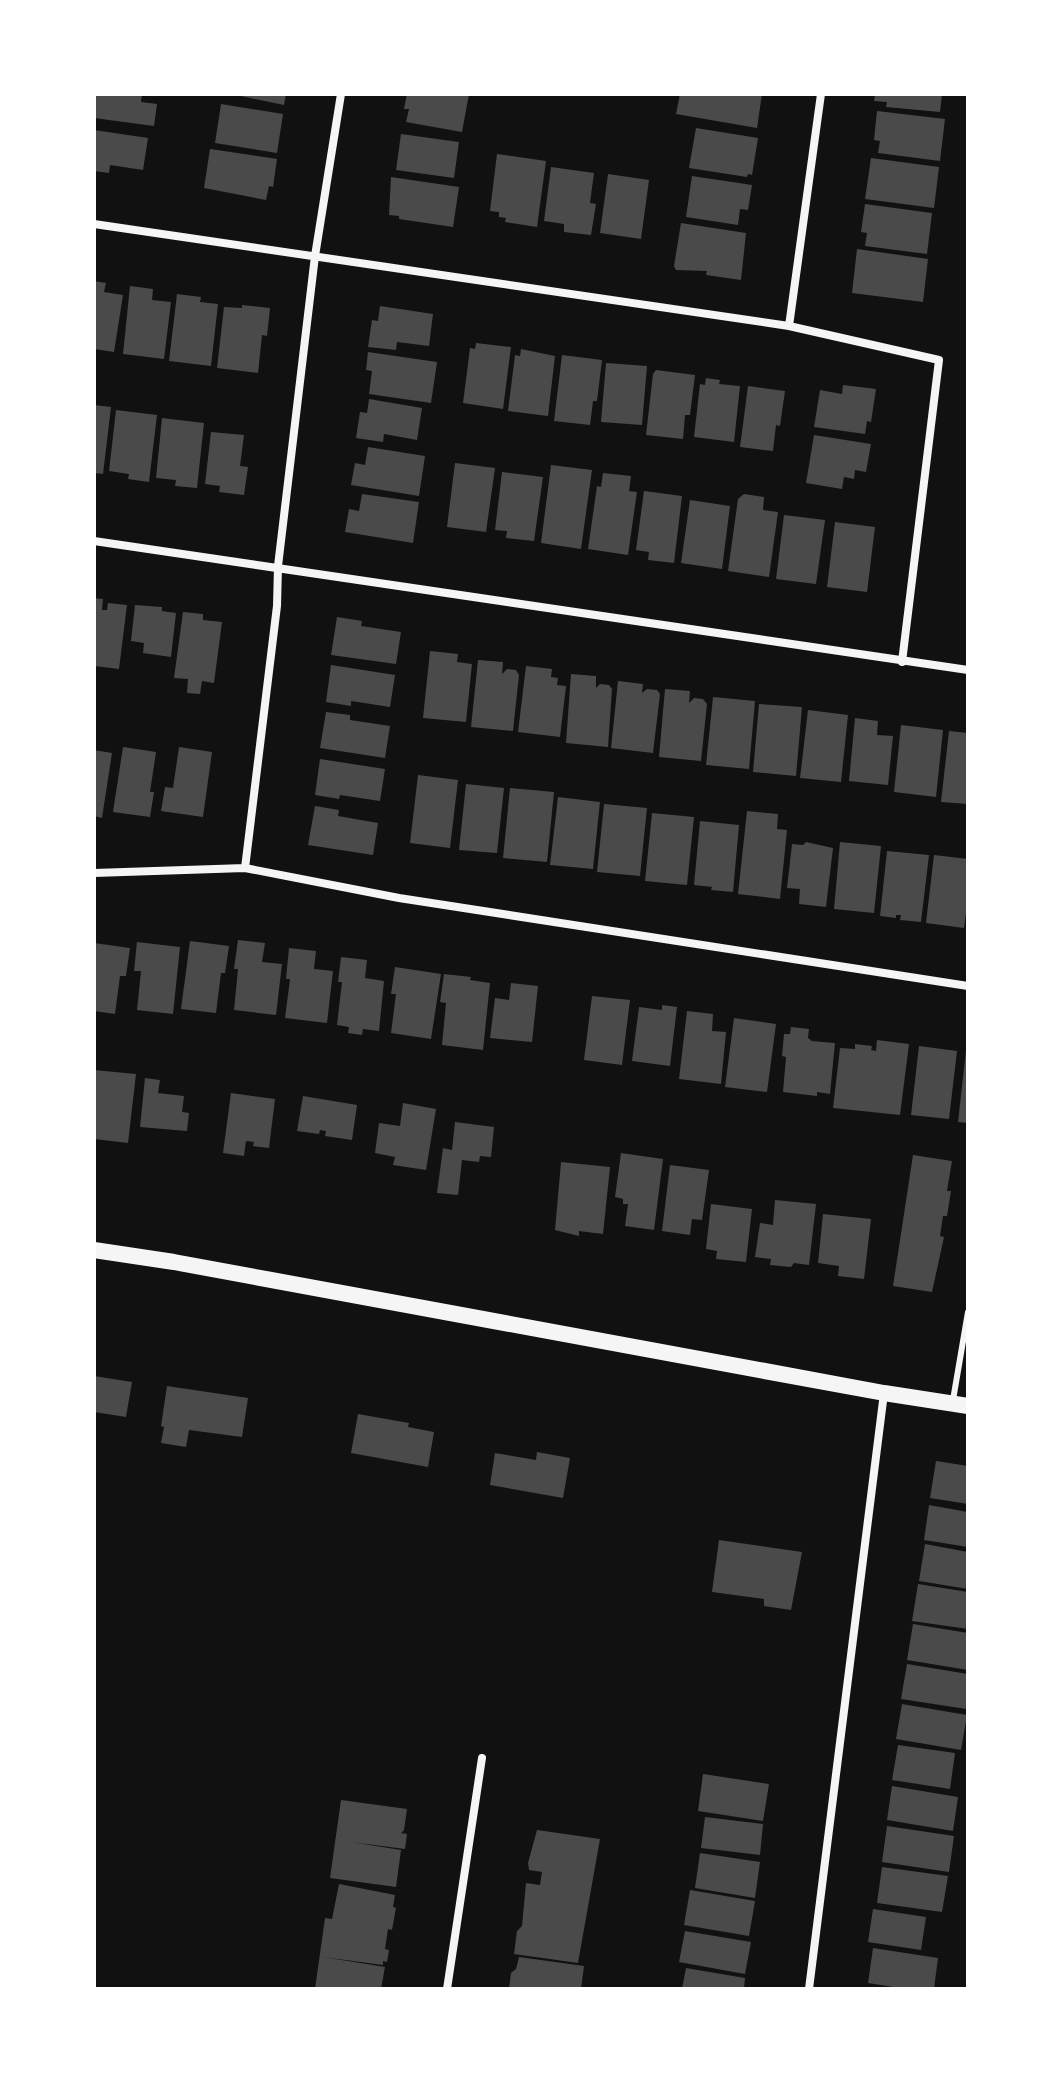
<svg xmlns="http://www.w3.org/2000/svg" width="1062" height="2083" font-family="Poppins,sans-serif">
	<rect width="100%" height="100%" fill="#111"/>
	<path fill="#4a4a4a" d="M94,94H142L141,102L157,104L154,126L94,118Z
		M231,94H286L284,105Z
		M407,94H469L462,132L406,122L409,109H404Z
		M680,94H762L757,128L676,114Z
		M875,94H942L940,112L886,107L887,102L874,101Z
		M221,104L283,114L277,153L215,143Z
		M877,111L945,119L940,161L878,153L880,141L874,140Z
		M696,128L758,138L752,175L748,174L747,177L689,168Z
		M94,130L148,138L143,170L110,165L109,173L94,171Z
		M401,134L459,142L454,178L396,170Z
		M210,149L277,159L273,187L269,186L266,200L204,188Z
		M497,154L546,161L537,227L505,222L506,218L499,217V212L490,211Z
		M871,158L939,167L934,208L865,199Z
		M551,167L594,173L590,203L596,204L591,235L564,232V224L544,221Z
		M608,174L649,180L641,239L600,233Z
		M692,176L752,185L748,210L740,209L738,225L686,217Z
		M391,177L459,187L453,227L399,219V216L389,215Z
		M865,204L932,213L927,254L865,246L867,233L861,232Z
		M681,223L746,233L741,280L706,275L707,271L676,270L674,266Z
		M857,249L928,259L923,302L852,293Z
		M94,281L106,283L104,292L123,295L114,352L94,349Z
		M130,286L153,289L152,300L171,302L164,359L123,354Z
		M177,294L201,297L200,302L218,304L211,366L169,361Z
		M242,305L270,308L267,336L262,335L258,373L217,368L224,307L242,308Z
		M380,306L433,314L429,346L397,342L396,350L368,347L372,320L378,321Z
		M476,343L511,347L503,409L463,403L470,348L475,349Z
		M521,349L555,356L548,416L508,411L515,355L520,356Z
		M368,352L437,362L431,403L369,394L372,371L366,370Z
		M562,355L602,360L597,401H593L590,425L554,421Z
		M606,363L647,366L642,425L601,422Z
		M656,370L695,375L690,415H685L683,439L646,435L653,374Z
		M706,378L720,380L719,384L740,386L734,442L694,437L700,384L705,385Z
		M843,385L876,389L871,422L867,421L865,434L814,427L820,390L842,394Z
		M748,386L785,391L780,426L776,425L773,451L740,447Z
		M369,399L422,408L417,440L384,434L383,442L356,438L360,412L367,413Z
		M94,405L111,407L103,474L94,473Z
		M116,410L157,415L149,482L128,479L129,474L109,471Z
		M162,418L204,423L197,488L175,486L176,480L156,478Z
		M211,432L244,435L240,466L248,467L244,495L219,492L220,486L205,484Z
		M814,435L871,444L866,472L855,470L854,479L844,477L842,489L806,483Z
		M368,447L425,456L419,496L351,485L355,463L365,465Z
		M455,463L495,468L486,532L447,527Z
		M551,465L592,470L581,549L541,543Z
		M502,472L543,477L534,541L506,538L507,531L495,530Z
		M603,473L631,476L629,491L637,492L628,555L588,549L597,486L601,487Z
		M644,491L682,496L674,563L648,560L649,552L636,550Z
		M362,494L419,502L413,543L345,532L349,509L359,511Z
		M744,494L764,497L763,510L778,512L769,577L728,571L738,499Z
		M690,500L730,506L722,569L681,563Z
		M784,515L825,520L816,584L776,579Z
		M835,522L875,527L867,592L827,587Z
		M94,598L103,599L102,610H107L108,603L127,605L119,669L94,666Z
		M135,605L162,607V611L176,613L171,657L143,653L144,643L131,641Z
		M183,612L203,614V620L222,622L214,683L202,681L200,694L187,693L188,679L174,678Z
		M337,617L362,621L361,626L401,632L396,664L331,655Z
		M430,651L458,654L457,662L472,664L466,722L423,718Z
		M478,660L503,662L502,674L507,669L516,670L519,675L513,731L471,727Z
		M331,665L395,675L390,707L351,701V706L326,702Z
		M526,666L552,669L551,677L558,678L557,685L566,686L560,737L518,732Z
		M571,674L596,676V688L600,684L609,685L612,689L608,747L566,743Z
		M618,681L643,684L642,693L647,689L657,690L660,694L653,753L611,748Z
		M665,689L690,691L689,703L694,698L703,699L707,704L701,761L659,757Z
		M713,697L755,701L749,769L706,765Z
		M759,704L802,707L796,776L753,772Z
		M808,710L848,715L841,782L800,778Z
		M326,712L350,715V720L390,726L385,758L320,748Z
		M855,718L878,721L877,735L893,736L888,785L849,781Z
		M901,725L943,730L936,797L894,792Z
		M949,731L968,733V804L941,802Z
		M123,747L156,752L150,792H154L150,817L113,812Z
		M179,747L212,752L203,817L161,811L165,787L173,788Z
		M94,750L112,753L102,818L94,816Z
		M320,759L385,769L380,801L340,795L339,799L315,795Z
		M418,775L458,780L450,848L410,843Z
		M466,784L504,788L497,853L459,850Z
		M510,788L554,792L547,862L503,858Z
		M558,797L600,802L593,869L550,865Z
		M604,804L647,808L640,876L597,872Z
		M315,806L339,810L338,816L378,823L373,855L308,845Z
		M747,811L778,814L777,829L787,830L780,899L738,894Z
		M652,813L694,817L687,885L645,881Z
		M700,821L739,825L733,892L711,890L712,887L694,885Z
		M806,842L833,848L826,907L799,904L800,889L787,888L792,844L803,845Z
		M840,842L881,846L874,913L834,909Z
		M887,851L929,855L921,922L900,920L901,915H896V918L880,916Z
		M934,855L968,859V897L964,928L926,923Z
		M238,940L265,943L262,962L282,964L276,1015L234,1010L238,969H234Z
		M190,941L229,946L225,973H221L216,1013L181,1009Z
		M137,942L180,947L173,1014L137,1010L141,971H134Z
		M94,943L130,948L126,976H120L115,1014L94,1011Z
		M289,948L316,951L314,969L333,971L327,1023L285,1018L290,979H286Z
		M341,957L367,960L365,978L384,981L379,1031L363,1029L362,1035L348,1033L349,1027L337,1025L342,982H338Z
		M395,967L441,974L431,1039L391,1033L396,994H391Z
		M444,974L471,977L470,980L490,983L483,1050L442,1045L446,1003L440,1002Z
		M511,983L538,986L532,1042L490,1038L495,998L509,1000Z
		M592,996L630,1000L622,1065L584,1060Z
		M662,1005L677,1007L670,1066L632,1061L639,1007L662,1010Z
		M687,1011L713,1014L712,1031L726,1032L721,1084L679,1079Z
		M734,1018L776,1024L767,1092L725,1087Z
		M791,1027L809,1029L808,1038L812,1041L835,1043L830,1094L817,1092V1096L783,1092L786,1057L782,1056L784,1034H790Z
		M877,1040L909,1044L900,1115L833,1108L840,1048L855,1049V1044L872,1046L871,1050L876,1051Z
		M919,1046L957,1051L949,1119L911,1115Z
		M966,1050L968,1051V1123L958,1122Z
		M94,1070L136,1074L128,1143L94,1139Z
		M145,1078L160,1080L158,1093L184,1096L182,1112L189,1113L187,1131L140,1127Z
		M231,1093L275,1099L269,1148L253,1146L254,1142L246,1141L244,1156L223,1153Z
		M303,1096L357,1105L352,1140L325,1136L326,1131L320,1130L319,1134L297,1131Z
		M403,1103L436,1109L426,1170L393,1165L395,1157L375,1153L379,1123L400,1126Z
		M455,1122L494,1127L491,1157L480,1156L479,1162L462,1160L458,1195L437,1193L443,1148L452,1150Z
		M621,1153L663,1159L654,1230L625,1226L628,1204H623V1199L615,1197Z
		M913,1155L952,1161L947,1191H951L947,1216H943L940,1236L944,1237L932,1292L893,1286Z
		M561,1162L610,1167L603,1234L579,1231V1236L555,1230Z
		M670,1165L709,1170L702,1220L692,1219L690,1235L662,1231Z
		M775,1200L816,1204L809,1265L794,1263L791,1267L770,1265L771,1259L755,1257L760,1223L773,1225Z
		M711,1204L752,1209L746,1262L716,1259L717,1251L706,1249Z
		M823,1214L871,1219L864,1279L838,1276L839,1266L818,1263Z
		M94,1376L132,1382L126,1417L94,1412Z
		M167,1386L248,1398L242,1437L189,1430L186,1447L161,1443L164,1427L161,1426Z
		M358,1414L409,1423L408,1427L434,1432L428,1467L351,1453Z
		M537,1452L570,1458L563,1498L490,1485L495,1453L536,1460Z
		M936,1461L968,1466V1504L930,1498Z
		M929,1505L968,1512V1547L924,1540Z
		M719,1540L802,1552L791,1610L764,1606V1599L712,1592Z
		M925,1544L968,1552V1589L919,1581Z
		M918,1584L968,1592V1629L912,1621Z
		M913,1624L968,1633V1670L907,1660Z
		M907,1664L968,1674L966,1709L901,1699Z
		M902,1704L967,1715L961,1750L896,1739Z
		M898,1745L955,1753L950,1789L892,1780Z
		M703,1774L769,1784L763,1821L698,1811Z
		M892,1786L958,1797L953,1831L887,1820Z
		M341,1800L407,1809L404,1830L401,1833L407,1834L405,1849L351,1842L401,1850L396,1887L330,1878Z
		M705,1817L763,1824L760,1855L701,1848Z
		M887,1826L954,1836L949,1872L882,1862Z
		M537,1830L600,1839L578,1963L514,1954L517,1931L522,1926L526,1883L540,1885L542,1872L529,1870L528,1863Z
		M700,1853L760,1862L755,1898L695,1888Z
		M882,1867L948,1876L942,1912L877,1903Z
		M339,1884L395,1895L393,1907L396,1908L392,1930L388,1929L385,1949L389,1950L387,1962L383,1961V1965L323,1957L385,1967L381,1989H315L325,1918L332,1919Z
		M690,1890L755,1901L749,1936L684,1925Z
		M873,1909L926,1917L921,1950L868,1942Z
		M685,1931L751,1942L745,1974L679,1962Z
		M873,1948L938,1958L934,1989H906L868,1983Z
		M519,1957L584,1966L581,1989H509L511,1973L516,1969Z
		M686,1968L745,1978L744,1989H682Z"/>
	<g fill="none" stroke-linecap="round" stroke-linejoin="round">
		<path stroke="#f5f5f5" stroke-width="6" d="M953,1400L968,1312"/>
		<path stroke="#f5f5f5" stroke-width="8" d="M94,224L789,326L939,360L902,662
			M789,326L821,94
			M94,541L968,670
			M245,868L277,606L278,566L315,256L341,94
			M94,873L245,868L399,898L968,986
			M447,1989L482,1758
			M809,1989L884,1393"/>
		<path stroke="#f5f5f5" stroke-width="16" d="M94,1250L174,1262L884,1393L968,1406"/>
	</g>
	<rect width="1062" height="2083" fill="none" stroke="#ffffff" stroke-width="192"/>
</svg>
